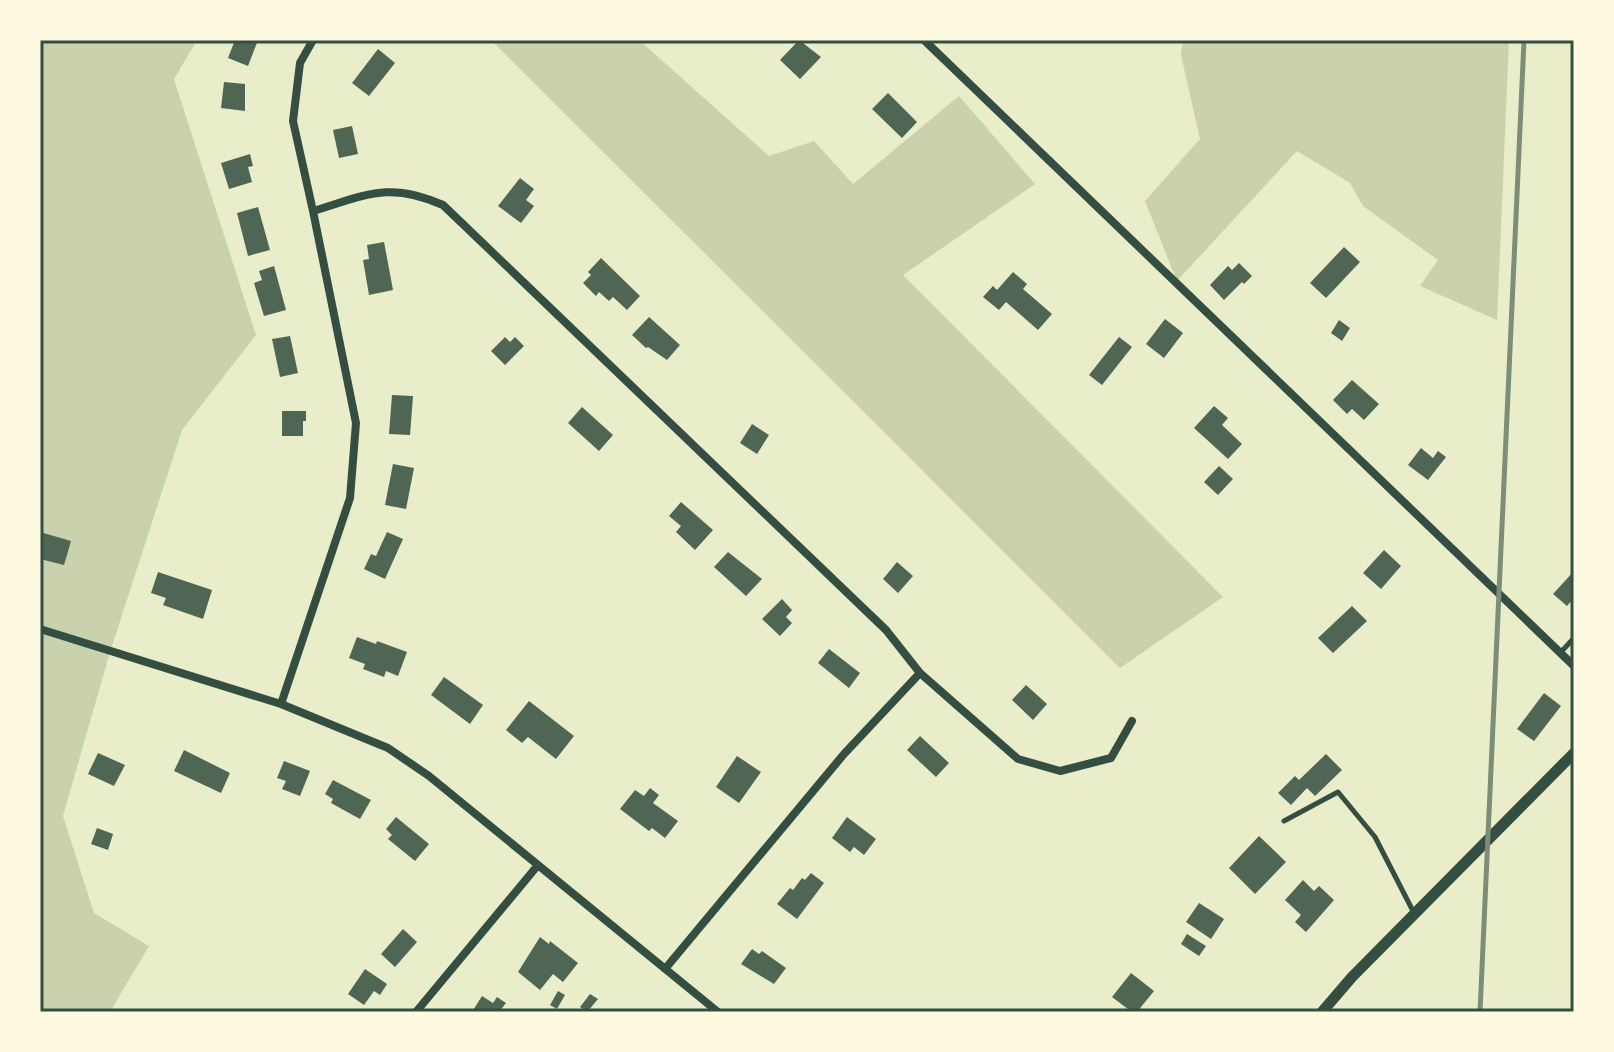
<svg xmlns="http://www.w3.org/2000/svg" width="1614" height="1052" font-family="Inter,sans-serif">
	<rect width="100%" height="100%" fill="#e9edc9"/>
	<path fill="#cad2ad" d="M40,40H197L174,79L256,335L182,430L110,652L63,816L94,913L149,946L110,1012H40Z
		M491,40H639L769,156L814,141L853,184L959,96L1035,184L903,275L1223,597L1120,668Z
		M1183,40H1509L1497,320L1420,286L1438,260L1363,206L1350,183L1297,151L1177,281L1145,201L1200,139L1181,55Z"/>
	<path fill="#4f6655" d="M235,40H258L248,66L228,58Z
		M799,40L821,57L800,79L780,60Z
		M378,49L395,63L369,96L352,83Z
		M224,82L245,84V111L221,108Z
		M888,93L917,122L902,138L872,109Z
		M352,126L358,154L339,158L333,130Z
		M250,154L253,166L248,167L252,182L229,189L221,163Z
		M520,178L534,189L526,200L534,206L521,223L498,206Z
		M258,207L270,250L248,256L237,213Z
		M384,242L393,290L369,295L363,260L369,259L367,245Z
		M1344,247L1360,262L1326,298L1310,283Z
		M601,258L640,296L627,310L613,297L609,301L599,292L596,296L583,283L591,275L588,272Z
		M1239,263L1252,276L1244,284L1242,282L1224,300L1210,285L1228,266L1232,270Z
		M274,266L286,310L264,316L254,283L262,280L259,271Z
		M1013,272L1027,284L1023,289L1052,314L1038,330L1006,302L999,310L983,297L993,286L997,290Z
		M649,317L680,345L667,360L648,347L646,348L632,335Z
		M1165,319L1183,333L1164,358L1146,344Z
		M1339,320L1350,328L1342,341L1331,333Z
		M290,336L298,373L280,377L272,339Z
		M505,337L510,342L515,337L524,346L505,365L491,351Z
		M1119,337L1132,347L1102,385L1089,375Z
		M1352,380L1379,404L1364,420L1352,409L1347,414L1333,400Z
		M392,395L413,396L410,435L389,434Z
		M1214,406L1228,418L1222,425L1242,444L1228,459L1194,428Z
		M582,407L613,435L599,451L568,423Z
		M282,411H306V421H303V436H282Z
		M752,424L769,435L757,454L740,443Z
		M1421,448L1433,458L1438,451L1446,457L1428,480L1408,465Z
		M393,464L414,468L406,509L385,505Z
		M1219,466L1233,479L1218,495L1204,482Z
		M681,502L713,530L695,550L676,532L681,526L669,516Z
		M40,532L71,541L64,565L40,559Z
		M387,532L403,539L385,579L364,569L371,554L376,556Z
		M1384,550L1401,566L1381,589L1363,573Z
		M728,552L762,579L746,596L714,567Z
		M897,562L913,576L898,593L883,579Z
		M1574,571V598L1567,606L1553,594Z
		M158,572L212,590L203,619L163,605L166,598L151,593Z
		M782,599L792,610L786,617L792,623L780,636L762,619Z
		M1352,606L1367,621L1333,653L1318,638Z
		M357,637L376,644L377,641L407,652L398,676L386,671L384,677L363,669L365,664L349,658Z
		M829,649L860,673L849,688L818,663Z
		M444,677L483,705L470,724L431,695Z
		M1026,685L1047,704L1033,720L1012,700Z
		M1544,693L1561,706L1534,741L1517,729Z
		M529,701L574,736L556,759L528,737L522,743L506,730Z
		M920,736L949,763L936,777L907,750Z
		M184,750L230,773L221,793L174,771Z
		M98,753L125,765L114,786L88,774Z
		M1326,754L1342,770L1315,796L1307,788L1291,805L1278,793L1295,776L1299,780Z
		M737,756L761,772L739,803L716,787Z
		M284,761L310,771L300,796L282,789L286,781L277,778Z
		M333,780L371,800L360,819L331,803L333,799L325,794Z
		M650,788L659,795L653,803L678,821L665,838L652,828L649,831L620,809L635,790L644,796Z
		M396,817L429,844L415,861L388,839L392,835L386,829Z
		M847,817L876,839L864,855L854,847L850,852L832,838Z
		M97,828L113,834L108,850L91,844Z
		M1259,836L1286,862L1255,894L1229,868Z
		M811,873L824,883L797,919L777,904L790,888L793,890L802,878L805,880Z
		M1303,880L1314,891L1319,886L1334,900L1306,932L1295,922L1301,915L1285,900Z
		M1199,903L1224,919L1211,939L1186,922Z
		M403,929L417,942L395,967L381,954Z
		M1187,934L1206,946L1199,956L1181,944Z
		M540,937L549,944L550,941L578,963L563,982L553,974L540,990L518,972Z
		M752,949L759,954L762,951L786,968L774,984L741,964Z
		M365,969L387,984L380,995L374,991L364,1005L348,994Z
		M1131,973L1154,991L1137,1012H1132L1112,997Z
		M558,991L565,995L557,1009L550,1005Z
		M590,994L598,999L587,1012L580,1007Z
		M482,996L493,1003L497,997L506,1003L499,1012H472Z"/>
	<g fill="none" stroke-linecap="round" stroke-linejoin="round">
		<path stroke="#344e41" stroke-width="5" d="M1560,653L1574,638
			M1284,821L1338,792L1375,837L1414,913"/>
		<path stroke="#344e41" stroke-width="8" d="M924,40L1574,666
			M313,211C367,195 389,181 443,205L886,630L920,673L1018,759L1060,771L1111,758L1132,721
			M40,629L281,704L388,748L429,776L718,1012
			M281,704L350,498L356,423L313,211L293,121L300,63L313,40
			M665,969L844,754L920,673
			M416,1012L538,865"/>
		<path stroke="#344e41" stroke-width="11" d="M1322,1012L1352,977L1574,753"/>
		<path stroke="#7c8e77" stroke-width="5" d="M1480,1012L1524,40"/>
	</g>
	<rect width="1614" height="1052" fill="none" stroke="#fefae0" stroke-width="84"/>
	<rect x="42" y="42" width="1530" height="968" fill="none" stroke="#344e41" stroke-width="3"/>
</svg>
